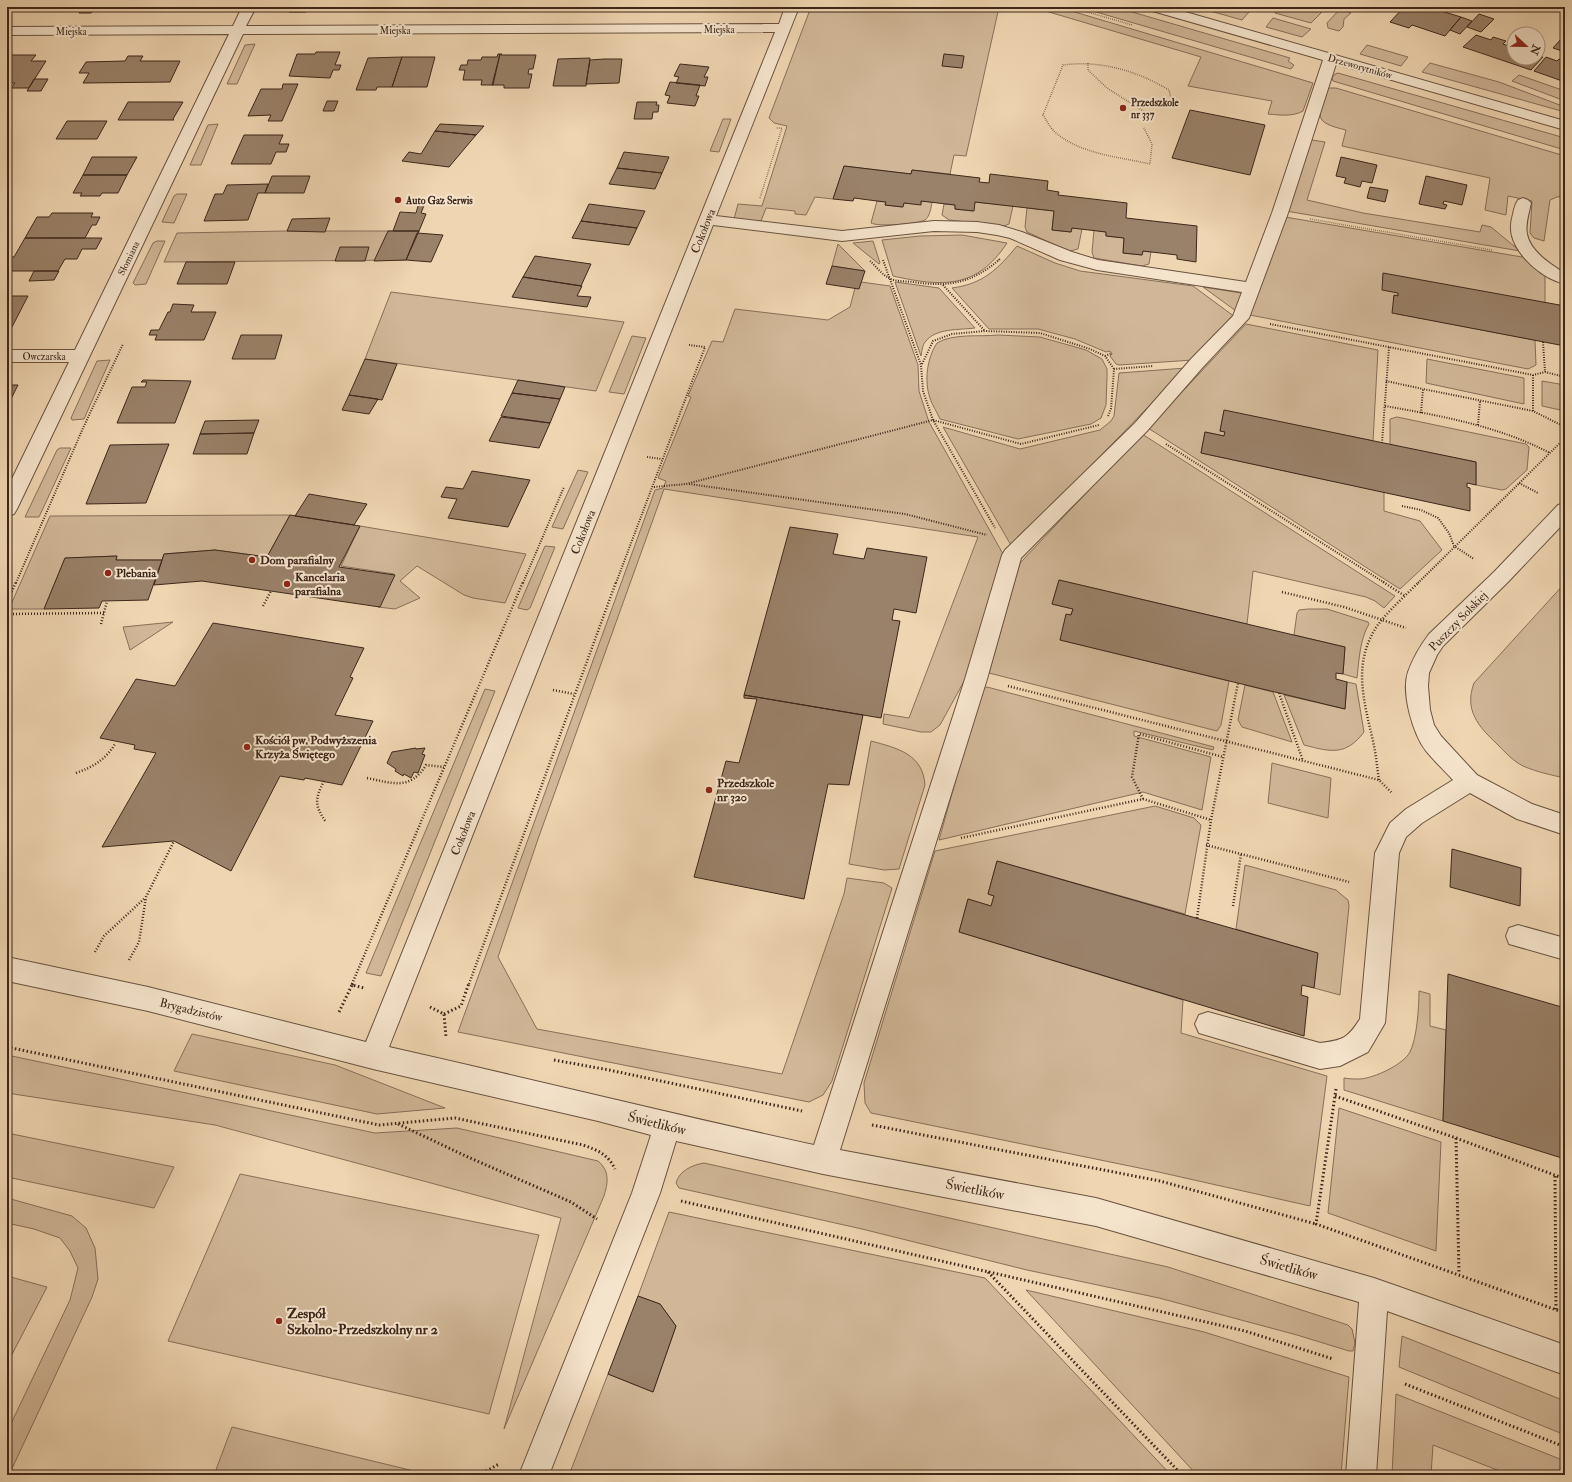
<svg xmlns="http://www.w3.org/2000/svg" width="1572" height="1482" font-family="'IM FELL Double Pica',serif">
	<rect width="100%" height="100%" fill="#efd5b1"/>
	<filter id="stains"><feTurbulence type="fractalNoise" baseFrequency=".005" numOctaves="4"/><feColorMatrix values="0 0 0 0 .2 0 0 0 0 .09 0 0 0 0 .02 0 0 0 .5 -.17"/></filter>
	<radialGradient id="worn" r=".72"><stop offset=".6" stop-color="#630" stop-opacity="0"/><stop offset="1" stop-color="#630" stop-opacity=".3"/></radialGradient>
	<path fill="#d1b798" stroke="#876f5a" d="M811,7H999L966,156L954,155L950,174L912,170L911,174L844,166L833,199L815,197L806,215L795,214V211L766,208L761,221L734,219L738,204L762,206L787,126L774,123L769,118Z
		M1032,7H1058L1313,83L1303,111C1292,117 1280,115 1268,114L1272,101L1188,86L1201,57Z
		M1079,7H1115L1290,58L1288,61L1294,65L1291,69Z
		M1196,7H1233L1249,12L1242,20Z
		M1285,7H1327L1311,23L1275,13L1276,11L1281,12Z
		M1340,9L1351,13L1344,19L1343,27L1339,31L1328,28L1327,23Z
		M1273,18L1311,29L1302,37L1266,27Z
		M255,44L237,84H227L245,45Z
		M1367,45L1408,57L1401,66L1360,54Z
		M1430,63L1499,82L1565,107V112L1422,72Z
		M1338,73L1565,138V150L1333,81L1332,78L1335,74Z
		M1519,75L1565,91V101L1512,81Z
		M1328,88H1336L1565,156V196L1557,197L1550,200L1544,241L1534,238L1530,233L1532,201L1508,196L1506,215L1485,210L1490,178L1342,146L1346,130C1312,122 1318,117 1328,88Z
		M723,119H731L719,152L710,151Z
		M218,124L201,165H190L208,125Z
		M1312,140L1325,142L1307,200L1363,213L1480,232L1482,225L1491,227L1520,251L1286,211L1309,141Z
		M177,194H187L174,223L162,222L174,196Z
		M877,201L886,202L885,205L902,207L904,203L921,204V201L932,202C931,208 930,216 925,220C917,224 878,227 871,223Z
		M975,202L1013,206L1009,224L1004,226L949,220L942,215L944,204L955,205V209L973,211Z
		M1027,208L1054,211L1052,230L1071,232L1072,228L1082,229L1078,249L1070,251L1066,250L1027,232L1025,227Z
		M1285,217L1528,258L1545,271V303L1398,293V296H1394L1393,313L1535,340L1536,365L1528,369L1250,315Z
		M1094,230L1106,232V236L1124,238L1123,253L1142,255L1143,251L1151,252L1149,264L1142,266L1094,258L1092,252Z
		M287,231H419L406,260L164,262L177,233Z
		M962,235L1007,243C977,289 942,287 893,276L882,240L920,236Z
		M157,241H165L146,284L135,285L133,283L153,243Z
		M873,241L880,263L879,264L853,243Z
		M838,244L865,271L832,266Z
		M1017,246L1055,263L1080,271L1193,286L1235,317L1193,360L1119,365L1116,364L1110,356L1112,354L1110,351L1106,352L1075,339L1038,329H989L952,288C983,284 998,269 1017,246Z
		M861,282L890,286L918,365L919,391L929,422L1003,554L968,674L940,725L931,732H921L883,724L884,714L909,718L978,537L664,489L538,839L498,957L537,1029L782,1074L844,894L847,878L884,883L892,888L832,1081L823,1095L809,1102L458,1032L655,490L663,488L666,481L658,478L691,397L688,396L712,341L723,342L735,309L828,320L850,307L855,288H859Z
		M895,282L939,288L975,328C960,330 936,328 926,341C922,345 922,351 921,356Z
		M1203,287L1241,293L1242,295L1236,311Z
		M391,292L624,322L596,391L365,359Z
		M1246,324L1378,350L1373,441L1224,411L1220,431L1225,432L1224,436L1205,432L1201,453L1384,492V511L1420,521L1442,550L1400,589L1148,428Z
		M998,335L1040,337L1086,350L1102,359L1107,369V377L1106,405L1101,418L1091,424L1018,439L940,419C937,412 932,405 930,398C924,381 927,358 937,343C954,333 979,337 998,335Z
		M632,336L646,338L624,394L609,392Z
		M1427,359L1524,378V404L1426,383Z
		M110,360L84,419L72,420L71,418L97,361Z
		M1186,368L1012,547L943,427L1020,449L1100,430L1111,421L1114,416L1119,373Z
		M1542,381L1565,385V411L1542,406Z
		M1397,417L1526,444L1529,447L1527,470L1506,489L1502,490L1476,485V462L1390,445V419Z
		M1142,434L1395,596L1384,608L1375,601L1366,597L1253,571L1247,624L1059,580L1052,604L1073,609L1060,640L1229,681L1221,725L1217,731L989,673L1020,563Z
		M60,448H71L39,517H25L57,450Z
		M578,470L588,472L563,529L552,527Z
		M290,515L267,557L215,550L164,554L162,560H116L117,556L65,558L44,609H9L50,516Z
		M360,526L526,554L505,603L473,598L464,595L417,566L400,581L420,598L395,609L378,607L394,574L341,566Z
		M545,546L555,547L530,608L527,610L518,608Z
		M1565,583V778C1551,775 1537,772 1523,766C1513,761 1505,752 1497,744C1478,726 1464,710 1474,683Z
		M1308,609H1327L1368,622L1369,624C1360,639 1359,660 1357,678L1343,674L1345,647L1294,635L1297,613L1299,610Z
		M173,622L130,650L123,627Z
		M1347,682L1356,684L1364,732C1346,756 1331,752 1304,745L1284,695L1345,709Z
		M1245,685L1273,692L1292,742L1242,727L1238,720Z
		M987,687L1214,747L1213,750L1134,731V736L1211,757L1202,810L1143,792L939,840L981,690Z
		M485,689L495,691L381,976L366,973Z
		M871,741C897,748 923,754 925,785L899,869L884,870L849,864Z
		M1272,763L1331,778L1328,818L1268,803Z
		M1155,806L1194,818L1201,825L1185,914L997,861L988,894L994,896L991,906L968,899L959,932L1183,1000L1181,1033L1327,1076L1310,1206L1154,1171L871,1113L865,1103L864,1083L935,851Z
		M1245,865L1336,890L1348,900L1349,906L1340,995L1314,988L1317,953L1236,929Z
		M1419,991L1430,994V1026L1446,1030L1443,1121L1344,1090V1078C1349,1079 1355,1079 1360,1079C1374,1078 1403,1065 1410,1052C1417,1038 1419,1007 1419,991Z
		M192,1034L335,1065L445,1108L377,1114L174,1071Z
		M7,1055L375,1133L457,1128L598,1161C610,1171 608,1183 604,1196L504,1429L561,1218L215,1125L7,1093Z
		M1339,1108L1441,1142L1436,1251L1328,1213Z
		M7,1133L174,1167L154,1208L7,1177Z
		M704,1163L1168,1267L1348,1325L1352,1329L1355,1343L1353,1351H1349L1297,1335L1159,1298L1027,1270L862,1229L679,1188L676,1183C679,1171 692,1165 704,1163Z
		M240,1174L539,1235L489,1414L168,1341Z
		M7,1198L72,1216L86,1228L95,1248L98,1279L92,1297L9,1475H7V1432L70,1300L78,1268L70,1251L60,1238L34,1229L7,1223Z
		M669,1212L985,1278L1171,1475H569L608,1374L653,1392L676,1326L660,1304L638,1296Z
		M7,1276L47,1287L7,1364Z
		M1026,1290L1204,1332L1349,1377L1341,1475H1197Z
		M1402,1336L1565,1401V1435L1399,1367Z
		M1396,1394L1565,1461V1475H1510L1433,1445L1431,1475H1392Z
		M232,1427L414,1471L436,1475H214Z"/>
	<path fill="#9a8169" stroke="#3d271b" d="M28,7H64L61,11H26Z
		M83,7H119L117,10L93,11L91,13H79Z
		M175,7H208L207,9H174Z
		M291,7H325L308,8L306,12H289Z
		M376,7H398V9H375Z
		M398,7H422L421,9H397Z
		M1404,7H1428L1461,17L1445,36L1412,25L1409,28L1390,22Z
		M1479,14L1494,19L1481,32L1467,27Z
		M1461,17L1472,21L1460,34L1450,30Z
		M1476,35L1491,40L1493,37L1506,41L1503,44L1514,48V58H1538V56L1543,57L1531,70L1463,47Z
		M1561,39L1565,40V52L1553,48Z
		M316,52H340L335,65H341L339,70H333L330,78L289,76L297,54H315Z
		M498,54H500L493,85H481L482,80H463L465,70H459L461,65H467L468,60H481L482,57H497Z
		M500,54H502L501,55H536L533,69H529L528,74H532L529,88H504V85H492Z
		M944,54L964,56L962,68L942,66Z
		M8,55H36L31,61H46L29,88H11L15,83H7L11,76H7Z
		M128,56H143L140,61H180L170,82L83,83L89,73H79L86,62L125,61Z
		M402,57L392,87H377L376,90H356L368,58Z
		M402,57H435L427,87H392Z
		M1546,57L1557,61L1559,59L1565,61L1564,63L1565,82L1534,71Z
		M590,58L586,86H553L558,59Z
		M604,59H622L619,83L586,84L590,60Z
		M680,64L709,67L704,77H708L705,86L676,83L679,77L674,76Z
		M34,79H48L41,91H27Z
		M670,82L700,85L696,96H699L695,106L667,103L670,96L665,95Z
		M283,84H298L282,121H268L271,115L248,116L261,89H282Z
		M327,101H338L334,111H323Z
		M128,102H183L173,119L174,120H118Z
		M637,102H657L656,105H659L658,112H653L652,119H634Z
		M1190,110L1265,125L1250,175L1172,158Z
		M67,121H107L97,139H56Z
		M440,124L483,126H484L476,135L435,131Z
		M435,131L476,135L449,167L402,161L409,152L421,154Z
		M244,135H283L279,144H289L286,152H276L271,164H231Z
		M624,152L669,157L662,173L617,168Z
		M92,157H137L127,175H83Z
		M1341,157L1377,165L1372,183L1362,181L1360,187L1344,183L1346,178L1336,176Z
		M844,166L911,174L912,170L980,178L979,182L989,183L990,174L1048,181L1047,190L1059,192L1058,195L1127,203L1126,218L1197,226L1196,262L1177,259V255L1143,251L1142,255L1123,253L1124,238L1106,236V232L1072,228L1071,232L1052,230L1054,211L975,202L974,211L955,209V205L921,201V205L904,203L903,207L885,205L886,202L877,201L854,198L853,201L833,199Z
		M617,168L662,173L655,189L609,184Z
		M83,175H127L118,193H102L100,196H80L82,193H73Z
		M272,176H310L304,193H265Z
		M1426,176L1467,185L1462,205L1444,201L1443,204L1447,205L1445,209L1419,204Z
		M268,184L265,193H258L248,220L204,221L215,194H223L227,185Z
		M1370,187L1388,190L1385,202L1367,198Z
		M419,203H425L421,213L426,214L419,231H393L400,212L416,213Z
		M589,204L645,211L637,228L581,221Z
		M52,213H93L91,217H100L96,225H92L85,238H25L37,217H49Z
		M330,218L325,232L287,231L292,219Z
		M581,221L637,228L629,245L572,238Z
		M388,231H419L406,260L374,261Z
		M417,233L443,235L431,262L406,260Z
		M25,238H102L96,249H82L77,259H65L58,271H7V257H14Z
		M340,247H369L365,261H335Z
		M535,256L591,264L581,286L523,277Z
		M186,262H235L227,284H177Z
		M832,266L865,271L859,289L826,284Z
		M34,271H59L54,280L29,281Z
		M1383,273L1565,306V346L1392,313L1394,295L1398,296V293L1382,290Z
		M523,277L582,286L577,296L591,297L587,307L512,297Z
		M7,296H28L12,327H7Z
		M173,304L194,305L191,312H216L204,340H155L157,335H149L151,330H159L168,312H170Z
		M241,335H282L275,359H232Z
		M365,359L397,364L382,400L349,395Z
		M143,380L191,381L175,423H117L132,387H145L147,382H141Z
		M518,380L565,387L560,399L512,393Z
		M7,385H18L7,407Z
		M512,393L560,399L550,423L501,416Z
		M349,395L378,399L369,414L342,410Z
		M1224,410L1476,462V485L1467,483V487L1470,488V511L1201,453L1205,432L1224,436L1225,432L1220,431Z
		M501,417L550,423L539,448L489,441Z
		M259,420L254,433L200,434L205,421Z
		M254,433L247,454H193L200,434Z
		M169,444L146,503L86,504L110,445Z
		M472,471L530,480L508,527L448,518L457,499L441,497L446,487L463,489Z
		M309,494L367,504L354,525L295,516Z
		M290,515L360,526L339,567L395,575L380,607L202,581L154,585L164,554L215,550L267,557Z
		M790,527L838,534L833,554L864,559L867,548L927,557L916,613L894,609L892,620L900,621L881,718L744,695Z
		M117,556L116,560H162L148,600L102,601L99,608L44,609L65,558Z
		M1059,580L1345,647L1343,674L1336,673V679L1347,682L1345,709L1060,640L1066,614L1071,615L1073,609L1052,604Z
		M213,623L364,648L350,677L353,678L335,715L373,721L342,785L305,778L304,780L280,776L231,871L174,841L102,847L156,753L134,749L135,745L100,738L136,679L175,686Z
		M744,695L863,715L849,785L828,784L804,899L694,877L726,761L739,763L757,699L744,698Z
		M416,748V749L425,748L422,754L425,755L418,773L414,772L411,778L404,774L403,776L395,771L396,769L387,763L392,752Z
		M1452,849L1521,868L1520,906L1450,887Z
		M997,861L1318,953L1314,988L1302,985L1301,995L1308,997L1304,1036L959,932L968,899L991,906L994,896L988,894Z
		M1448,974L1565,1008V1159L1443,1121Z
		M638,1296L660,1304L676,1326L653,1392L608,1374Z"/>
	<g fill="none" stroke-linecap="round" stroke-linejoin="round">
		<defs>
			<path id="minor" d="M242,7H256L246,26L779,24L785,7H799L716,216L842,231L934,221L977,222L999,225L1022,232L1072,252L1098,260L1246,282L1272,213L1323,60L1149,10L1147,7H1168L1565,121V130L1336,64L1288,213L1249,318L1203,367L1147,431L1021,558L987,679L840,1150L1096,1198L1374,1278L1565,1345V1375L1387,1311L1376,1475H1346L1359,1302L1096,1226L823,1174L676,1141L660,1193L549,1475H519L632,1193L651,1135L598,1121L373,1069L148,1011L7,981V957L148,987L366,1042L775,32L243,34L17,509L14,514L7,516V489L69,362H7V350H75L229,34L7,35V27L233,26ZM713,225L842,241L934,231L977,232L997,235L1010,238L1060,260L1097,270L1242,292L1233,316L1191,359L1135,423L1005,550L1002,555L965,679L814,1145C672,1114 531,1079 389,1047Z
				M1523,198L1528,200L1531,203C1529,213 1525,224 1527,234C1530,251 1551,265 1565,273V284C1544,279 1518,258 1512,236C1510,229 1511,221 1513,214C1514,209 1515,204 1518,200Z
				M1565,503V522L1508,582L1443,646L1437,655L1429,673L1428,686L1430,710L1434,725L1441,736L1477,775L1532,804L1565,815V835L1517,819L1470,793L1422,823L1406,837L1399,853L1385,1023L1368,1052L1340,1066L1320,1069L1199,1033L1195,1024L1199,1015L1208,1012L1320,1043C1343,1040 1347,1039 1360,1019L1375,853L1390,823L1406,809L1453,780C1444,770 1434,761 1426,751C1413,734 1401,693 1408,672C1413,658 1420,646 1429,634L1494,572L1558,505Z
				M1518,925L1565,938V960L1509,944L1506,936L1509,928Z"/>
		</defs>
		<use href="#minor" stroke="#6a5240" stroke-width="2"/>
		<path stroke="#3d271b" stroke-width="1.5" stroke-dasharray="0.5 1.5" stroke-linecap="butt" d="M1070,7L1132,25
			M1088,63V70L1107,88L1151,116
			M1144,128L1152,144L1150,164C1119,157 1081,154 1056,133C1050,128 1047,121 1043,115L1063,65C1101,60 1137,71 1169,90L1172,102
			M760,198L782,128H776
			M1310,219L1492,250
			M998,260L1000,259"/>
		<path stroke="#3d271b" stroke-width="2" stroke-dasharray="1 1.5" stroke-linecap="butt" d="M883,260L921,365L923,391L933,420L995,528
			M870,261C876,266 881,274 889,278C896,282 905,281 913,282C949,287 971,284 1000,259
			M943,285L985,331
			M1270,324L1533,375L1545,372L1565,377
			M1543,342L1545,372
			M1105,356L1112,353
			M922,364L933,341L952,334L985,331L1040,333L1090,349L1105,356L1114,369
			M1533,375V411L1565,427
			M1386,381L1423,389
			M1385,406C1442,416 1498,426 1550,453
			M1421,413L1423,389L1533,411
			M1108,416L1111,409L1114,369L1153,366
			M1478,425L1480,401
			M1382,443L1389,347
			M1166,444L1385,583
			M647,457L662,459
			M1519,483L1538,493
			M689,484L905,514L987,535
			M654,487L686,484L933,420L1021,444L1099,425
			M1402,506L1421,510L1438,518L1449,533L1454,546L1474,559
			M16,583L83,428L123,344
			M523,583L564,487
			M616,583L705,347L689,345
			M1418,583L1565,438"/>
		<path stroke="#3d271b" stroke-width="2.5" stroke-dasharray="1 2" stroke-linecap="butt" d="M1383,582L1405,596
			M1282,592L1344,607L1406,628
			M7,603L16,582
			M263,606L271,591
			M7,614L104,613
			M101,624L107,601
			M1008,686L1379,780L1392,793
			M553,690L574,694
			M1279,693L1303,761
			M76,773C93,767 105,760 115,744
			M367,778C392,783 410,791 426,765L444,767
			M1379,780C1377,767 1376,754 1373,741C1364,701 1352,664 1377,626C1389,610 1405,596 1419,582
			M324,781C315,799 314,805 326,822
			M1143,799L1132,777L1139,734L1223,757
			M961,838L1143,799L1211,820
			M1206,845L1349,882
			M1233,906L1241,854
			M1197,918L1211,820L1238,683
			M95,952L104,936L145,898
			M129,960L139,942L146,897L174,841
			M352,984L523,582
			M469,984L616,582"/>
		<path stroke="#3d271b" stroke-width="3" stroke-dasharray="1.5 2.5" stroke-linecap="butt" d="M352,985L353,983
			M430,1007L444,1014L446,1037
			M339,1012L352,985L364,988
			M444,1014L461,1006L469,983
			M7,1047L379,1125L455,1118L583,1145C597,1150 608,1154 615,1169
			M554,1060L609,1070L802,1111
			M1336,1089L1316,1224L1565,1313
			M1335,1096L1456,1138L1565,1179
			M398,1124L470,1158L571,1202L597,1219
			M872,1125L1160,1181L1316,1224
			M1456,1138L1459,1274
			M1555,1176L1556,1310
			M681,1201L1245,1331L1333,1359
			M988,1272L1182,1475
			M1405,1384L1565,1447
			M479,1475L499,1464"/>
		<use href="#minor" fill="#f5e4cc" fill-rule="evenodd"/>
	</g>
	<g fill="#8f2418" stroke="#f5e4cc" stroke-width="1.5">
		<circle cx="1123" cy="108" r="4"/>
		<circle cx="398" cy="200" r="4"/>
		<circle cx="252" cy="560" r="4"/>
		<circle cx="108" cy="573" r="4"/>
		<circle cx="287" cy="584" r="4"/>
		<circle cx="247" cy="747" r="4"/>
		<circle cx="709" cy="790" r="4"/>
		<circle cx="279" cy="1321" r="4"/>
	</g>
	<g text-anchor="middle" stroke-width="4" stroke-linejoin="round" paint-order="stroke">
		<g font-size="10" fill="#3d271b" stroke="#f5e4cc">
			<text x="719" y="33">Miejska</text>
			<text x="395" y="34">Miejska</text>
			<text x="71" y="35">Miejska</text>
			<text transform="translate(1360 66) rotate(16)" y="4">Drzeworytników</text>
			<text transform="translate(128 258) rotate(-64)" y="4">Słomiana</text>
			<text x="44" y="360">Owczarska</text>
		</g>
		<g font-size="10" font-weight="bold" fill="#3d271b" stroke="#f5e4cc" text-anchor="start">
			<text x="1131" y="106">Przedszkole<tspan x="1131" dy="12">nr 337</tspan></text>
			<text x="406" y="204">Auto Gaz Serwis</text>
		</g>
		<g font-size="12" fill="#3d271b" stroke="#f5e4cc">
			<text transform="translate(703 231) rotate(-68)" y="4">Cokołowa</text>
			<text transform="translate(583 532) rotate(-68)" y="4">Cokołowa</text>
			<text transform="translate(1458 621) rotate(-46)" y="4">Puszczy Solskiej</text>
			<text transform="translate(463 833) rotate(-68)" y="4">Cokołowa</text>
			<text transform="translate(191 1010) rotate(14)" y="4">Brygadzistów</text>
		</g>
		<g font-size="12" font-weight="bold" fill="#3d271b" stroke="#f5e4cc" text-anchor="start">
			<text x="260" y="564">Dom parafialny</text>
			<text x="116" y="577">Plebania</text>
			<text x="295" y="581">Kancelaria<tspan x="295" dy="14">parafialna</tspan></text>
			<text x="255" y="744">Kościół pw. Podwyższenia<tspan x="255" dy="14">Krzyża Świętego</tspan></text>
			<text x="717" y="787">Przedszkole<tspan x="717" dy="14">nr 320</tspan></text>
		</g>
		<g font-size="14" fill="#3d271b" stroke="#f5e4cc">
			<text transform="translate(657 1123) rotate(14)" y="5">Świetlików</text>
			<text transform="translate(975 1189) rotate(11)" y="5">Świetlików</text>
			<text transform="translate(1289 1267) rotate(16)" y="5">Świetlików</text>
		</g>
		<g font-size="14" font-weight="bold" fill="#3d271b" stroke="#f5e4cc" text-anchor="start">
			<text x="287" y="1318">Zespół<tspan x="287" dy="16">Szkolno-Przedszkolny nr 2</tspan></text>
		</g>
	</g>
	<rect width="1572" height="1482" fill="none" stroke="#efd5b1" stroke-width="24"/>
	<rect x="8" y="8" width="1556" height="1466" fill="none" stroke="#3d271b" stroke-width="2"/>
	<rect x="12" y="12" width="1548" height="1458" fill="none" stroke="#3d271b"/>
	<g transform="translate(1526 46) rotate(112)"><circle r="19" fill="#f5e4cc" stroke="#ab9885"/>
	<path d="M0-3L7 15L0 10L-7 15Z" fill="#8f2418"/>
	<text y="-6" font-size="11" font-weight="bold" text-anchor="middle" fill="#3d271b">N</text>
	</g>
	<rect width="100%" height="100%" filter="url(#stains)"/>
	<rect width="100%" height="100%" fill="url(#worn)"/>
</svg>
